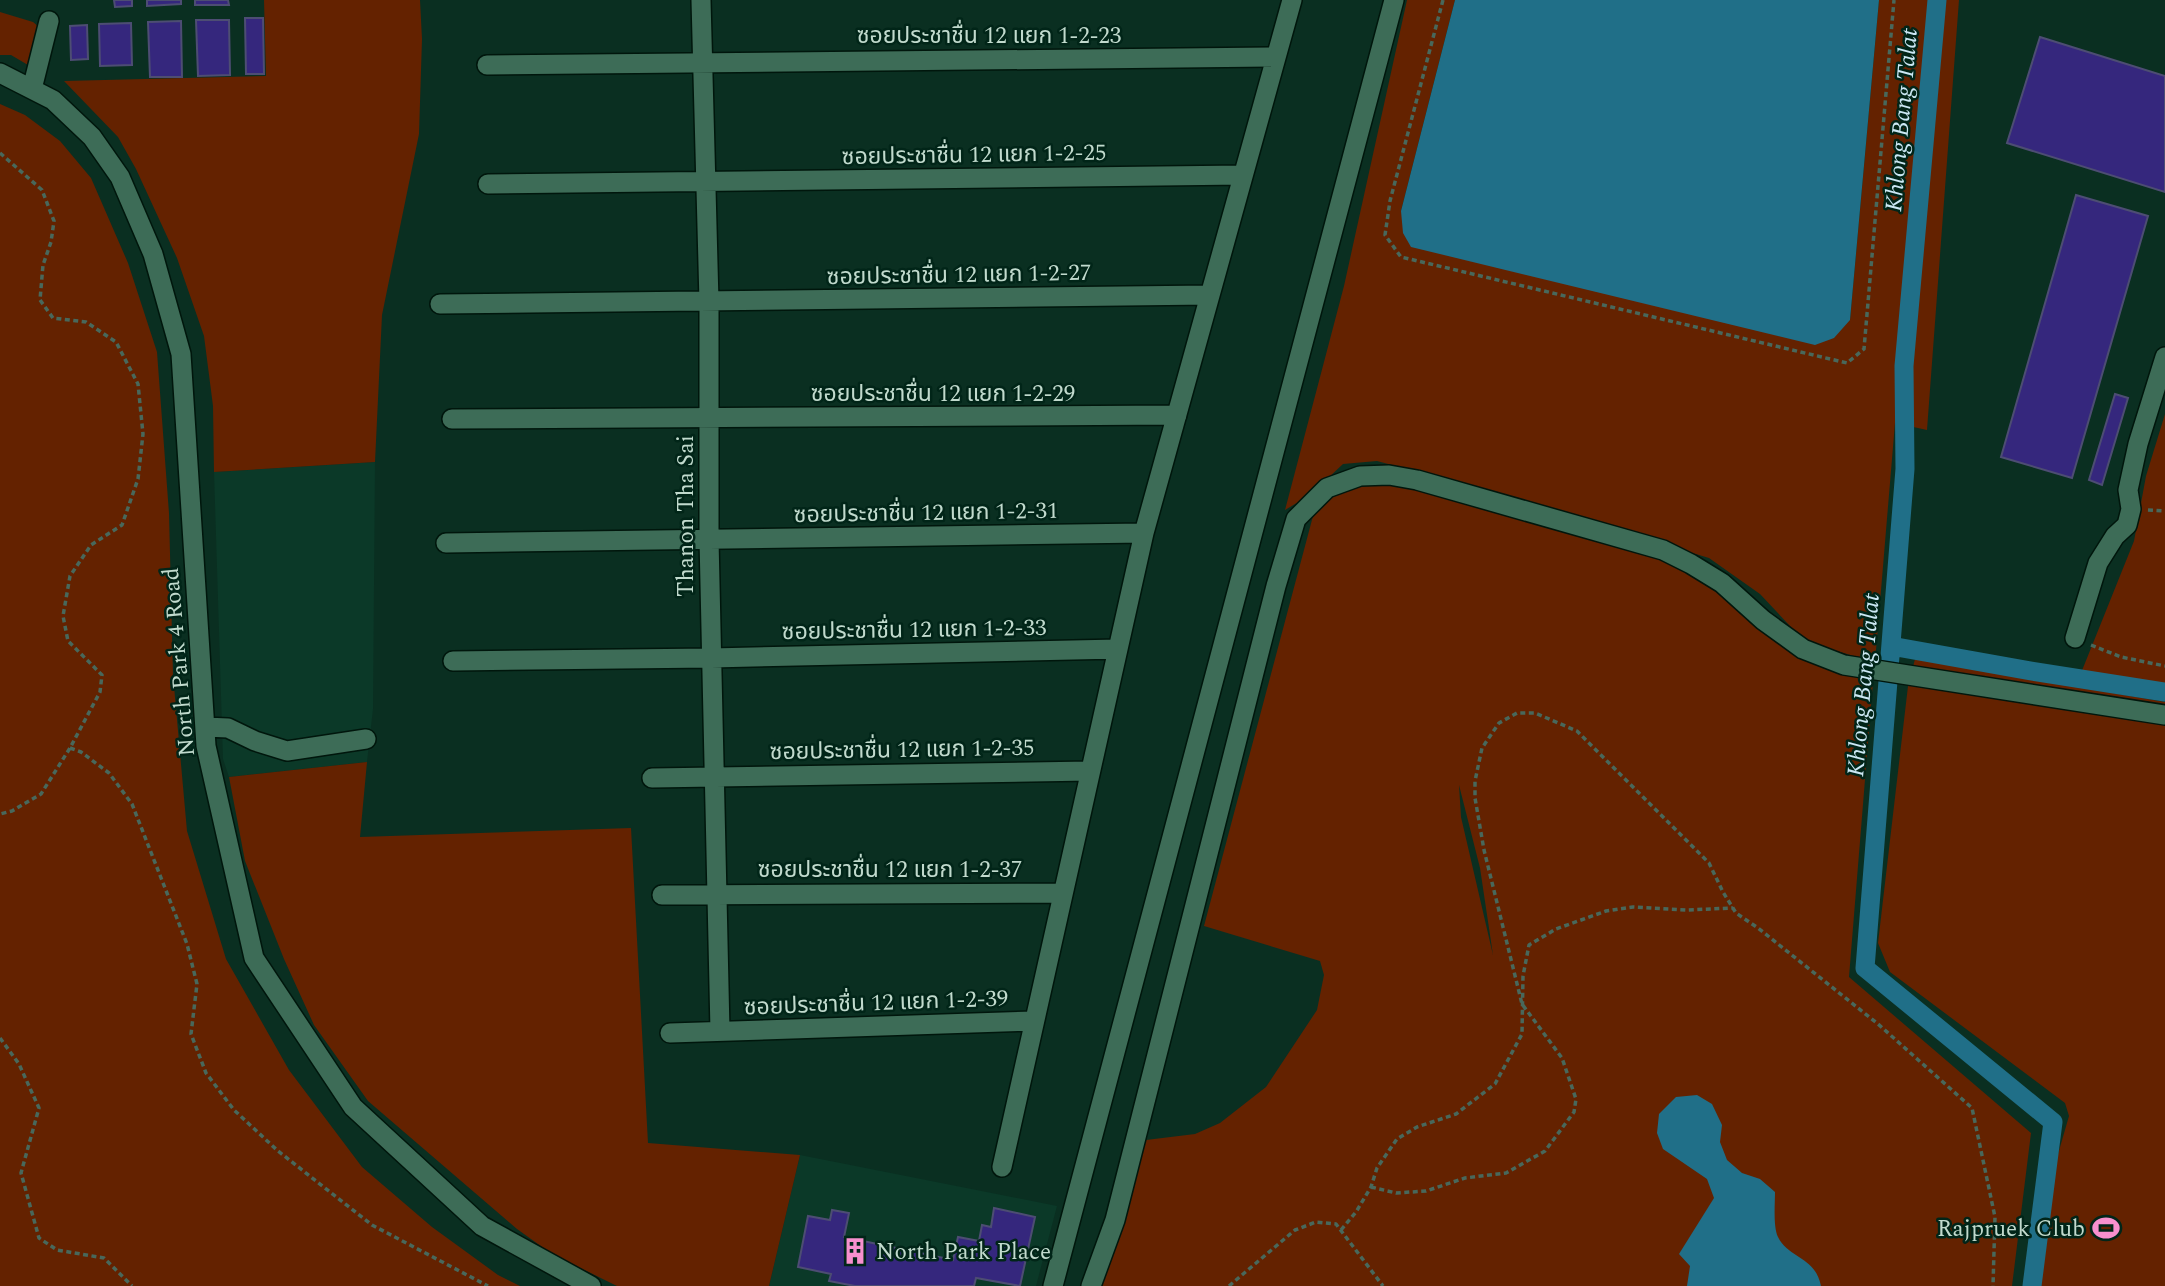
<svg xmlns="http://www.w3.org/2000/svg" width="2165" height="1286" font-family="Spectral,'Noto Sans Thai',serif">
	<rect width="100%" height="100%" fill="#0a2f21"/>
	<path fill="#0b3928" d="M375,462L373,709L367,762L229,777L223,759L214,472Z
		M800,1155L1057,1206L1036,1286H769Z"/>
	<path fill="#642200" fill-rule="evenodd" d="M264,0H420L422,39L419,134L382,315L375,462L214,472L213,406L204,336L177,258L136,169L118,137L64,81L266,76Z
		M1407,0H1455L1401,211L1850,320L1879,0H1959L1927,430L1895,423L1875,662L1805,642L1760,594L1709,558L1467,485L1377,461L1343,464L1310,495L1285,510L1344,286Z
		M0,12L33,22L39,27L28,65L11,55H0Z
		M0,104L25,115L60,141L91,178L128,263L157,352L169,513L173,675L187,831L226,959L289,1070L362,1167L432,1227L498,1275L520,1286H0Z
		M2165,414V686L2081,673L2134,541L2146,476Z
		M1361,482L1392,484L1627,546L1700,575L1825,664L1873,681L1849,977L2031,1133L2012,1286H1098L1146,1140L1195,1134L1220,1123L1266,1087L1317,1010L1324,975L1320,961L1204,926L1313,516L1326,498L1341,494ZM1459,785L1480,868L1493,955L1461,817Z
		M1915,659L2165,702V1286H2040L2052,1175L2069,1116L2065,1103L1890,972L1878,943L1908,686Z
		M367,762L360,837L631,828L648,1143L800,1155L769,1286H617L552,1254L517,1229L368,1101L314,1025L284,959L245,861L229,777Z"/>
	<path fill="#206f88" d="M1455,0H1879L1850,320L1834,338L1815,345L1411,247L1403,233L1401,211Z
		M1697,1095L1712,1104L1722,1125L1720,1142L1727,1160L1742,1173L1760,1179L1775,1192C1775,1203 1773,1227 1778,1237C1789,1259 1815,1256 1821,1286H1687L1690,1266L1679,1254L1714,1198L1707,1179L1663,1149L1657,1133L1659,1114L1676,1097Z"/>
	<g fill="none" stroke-linecap="round" stroke-linejoin="round">
		<path stroke="#206f88" stroke-width="19" d="M1937,0L1904,366L1905,469L1865,968L2053,1122L2032,1286
			M1891,646L2031,671L2165,692"/>
	</g>
	<path fill="#35277d" stroke="#4d4d73" stroke-width="2" d="M114,0H132V6L115,7Z
		M147,0H181V4L147,6Z
		M195,0H228L229,5H195Z
		M245,18H263L264,74H246Z
		M196,20H229L230,75L198,76Z
		M181,21L182,77H150L148,22Z
		M131,23L132,65L100,66L99,24Z
		M87,25L88,59L71,60L70,26Z
		M2040,37L2165,76V192L2007,143Z
		M2076,195L2148,216L2072,478L2001,457Z
		M2115,394L2128,398L2102,485L2089,480Z
		M994,1208L1035,1217L1020,1286L976,1278L974,1286H855L829,1281L831,1274L798,1267L808,1216L830,1220L832,1210L849,1213L844,1237L953,1260L958,1237L979,1241L982,1225L991,1227Z"/>
	<g fill="none" stroke-linecap="round" stroke-linejoin="round">
		<defs>
			<path id="minor" d="M701,0L709,302V539L720,1031
				M487,65L1276,57
				M0,73L53,100L92,137L120,177L153,254L181,354L206,746L254,958L353,1107L482,1226L591,1286
				M32,89L49,21
				M488,184L1243,175
				M440,304L1210,295
				M452,419L1177,415
				M446,543L1144,533
				M2075,638L2098,563L2115,536L2127,525L2131,509L2128,490L2138,444L2165,357
				M453,661L711,658L1118,649
				M205,727L228,728L255,741L287,751L366,739
				M652,778L1090,771
				M662,895L1062,893
				M670,1033L1034,1021
				M1002,1167L1144,533L1292,0
				M1053,1286L1394,0
				M1091,1286L1115,1220L1276,586L1296,519L1327,488L1360,476L1389,475L1417,480L1663,550L1691,564L1722,583L1763,620L1803,649L1844,665L2165,715"/>
		</defs>
		<use href="#minor" stroke="#00160c" stroke-width="22"/>
		<path stroke="#48685b" stroke-width="3.5" stroke-dasharray="5 3.5" stroke-linecap="butt" d="M1443,0L1390,201L1385,235L1401,257L1847,363L1864,349L1894,0
			M0,153L42,190L54,221L51,242L43,265L40,300L53,318L86,322L116,342L138,384L143,434L138,479L122,525L91,545L70,576L63,616L68,641L102,675L100,692L70,748L41,794L12,811L0,814
			M2148,510L2165,511
			M2091,645L2121,657L2165,666
			M70,748L81,752L109,773L132,804L187,944L197,984L191,1034L206,1073L234,1110L278,1151L372,1225L488,1286
			M0,1038L19,1064L39,1108L21,1173L39,1238L57,1250L104,1258L132,1286
			M1371,1187L1396,1193L1426,1191L1465,1178L1506,1173L1545,1151L1574,1112L1576,1099L1562,1058L1522,1004L1484,850L1475,798V781L1482,748L1499,723L1517,713H1535L1577,731L1709,863L1723,892L1736,913L1758,928L1878,1024L1972,1108L1995,1217L1993,1286
			M1341,1230L1356,1212L1371,1187L1377,1168L1397,1139L1417,1127L1456,1114L1495,1084L1522,1034L1523,976L1529,945L1556,929L1606,911L1633,907L1687,910L1733,908
			M1229,1286L1295,1230L1316,1222L1336,1224L1383,1286"/>
		<use href="#minor" stroke="#3d6c57" stroke-width="19"/>
	</g>
	<defs>
		<symbol id="stadium-bare" viewBox="-9 -9 18 18"><path d="M0-5a6.5 5 0 1 0 0 10a6.5 5 0 1 0 0-10ZM-3.5-1.8h7v3.6h-7Z" fill="#f790ce" stroke="#012518" stroke-width="2.5" paint-order="stroke"/></symbol>
		<symbol id="building-bare" viewBox="-9 -9 18 18"><path d="M-4-6H4V6H1V3H-1V6H-4ZM-2.5-4.3h1.7v1.8h-1.7ZM.8-4.3h1.7v1.8H.8ZM-2.5-1h1.7V.8h-1.7ZM.8-1h1.7V.8H.8Z" fill="#f790ce" stroke="#012518" stroke-width="2.5" paint-order="stroke"/></symbol>
	</defs>
	<g fill-rule="evenodd">
		<use href="#stadium-bare" x="2087" y="1209" width="38" height="38"/>
		<use href="#building-bare" x="836" y="1232" width="38" height="38"/>
	</g>
	<g text-anchor="middle" stroke-width="5" stroke-linejoin="round" paint-order="stroke">
		<g font-size="23" fill="#c1dacd" stroke="#012518">
			<text x="989" y="43">ซอยประชาชื่น 12 แยก 1-2-23</text>
			<text transform="translate(974 154) rotate(-1)" y="8">ซอยประชาชื่น 12 แยก 1-2-25</text>
			<text transform="translate(959 274) rotate(-1)" y="8">ซอยประชาชื่น 12 แยก 1-2-27</text>
			<text x="943" y="401">ซอยประชาชื่น 12 แยก 1-2-29</text>
			<text transform="translate(926 512) rotate(-1)" y="8">ซอยประชาชื่น 12 แยก 1-2-31</text>
			<text transform="translate(685 516) rotate(-90)" y="8">Thanon Tha Sai</text>
			<text transform="translate(914 629) rotate(-1)" y="8">ซอยประชาชื่น 12 แยก 1-2-33</text>
			<text transform="translate(178 662) rotate(-95)" y="8">North Park 4 Road</text>
			<text transform="translate(902 749) rotate(-1)" y="8">ซอยประชาชื่น 12 แยก 1-2-35</text>
			<text x="890" y="877">ซอยประชาชื่น 12 แยก 1-2-37</text>
			<text transform="translate(876 1002) rotate(-2)" y="8">ซอยประชาชื่น 12 แยก 1-2-39</text>
		</g>
		<g font-size="23" fill="#c1dacd" stroke="#012518" text-anchor="end">
			<text x="2085" y="1236">Rajpruek Club</text>
			<text x="876" y="1259" text-anchor="start">North Park Place</text>
		</g>
		<g font-size="24" font-style="italic" fill="#cce8f4" stroke="#012518">
			<text transform="translate(1901 120) rotate(-85)" y="8">Khlong Bang Talat</text>
			<text transform="translate(1863 685) rotate(-85)" y="8">Khlong Bang Talat</text>
		</g>
	</g>
</svg>
